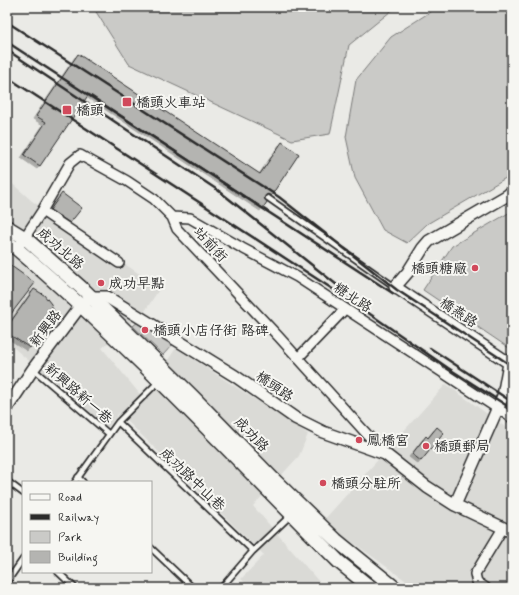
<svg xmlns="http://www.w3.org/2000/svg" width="519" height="595" font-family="Mynerve,'LXGW WenKai TC',sans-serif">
	<defs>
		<filter id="shadow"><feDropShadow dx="-3" dy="3" stdDeviation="0" flood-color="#0004"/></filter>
	</defs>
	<rect width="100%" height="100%" fill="#eaeae6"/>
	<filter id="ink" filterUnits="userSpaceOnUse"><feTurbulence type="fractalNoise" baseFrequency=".025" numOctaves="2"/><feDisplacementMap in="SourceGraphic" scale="8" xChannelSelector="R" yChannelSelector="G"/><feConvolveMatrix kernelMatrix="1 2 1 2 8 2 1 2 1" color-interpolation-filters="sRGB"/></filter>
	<g filter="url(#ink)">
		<path fill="#dadad6" d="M7,179L32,201L160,288L145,311L102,348L143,398L176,348L308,434L299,456L253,506L320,583L328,588H251L241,579L264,555L119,413L107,428L7,342Z
			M446,384L512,432V588H416L323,521Z"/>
		<path fill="#cacac7" stroke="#7a7a79" d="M93,7H396L349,45L330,134L292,140L129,64Z
			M438,7H512V172L509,176L427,224L407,243L383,230L355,178L346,137L356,80L391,37Z
			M512,211V350L423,290L452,246Z
			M139,321L173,344L163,355L133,326Z"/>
		<path fill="#b4b4b1" stroke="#2b2b2b" filter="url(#shadow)" d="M78,54L260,174L282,142L299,154L263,208L89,94L40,166L24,155L46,122L36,116Z
			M62,193L82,208L70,223L50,210Z
			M7,263L35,283L7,319Z
			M34,289L44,295L51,304L54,312L30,348L7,333V327Z
			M437,427L444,433L421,461L412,454L426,436L428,438Z"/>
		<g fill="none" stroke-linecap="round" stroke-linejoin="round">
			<defs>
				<path id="service" d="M268,198L395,287
					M33,369L109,434
					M118,422L253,551
					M78,477L83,482
					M7,481L23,493
					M75,482L118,422L158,382
					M151,548L193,588
					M58,572L75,588
					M7,582L23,559
					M221,588L253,551L290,516"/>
				<path id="minor" d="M42,211L119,263
					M172,217L190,218L242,248L297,277L512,418
					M17,249L42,211L70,163L80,155L127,181L154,199L172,217L177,229L278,336L384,453
					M298,358L345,309
					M486,588L477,582L475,574L503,528"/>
				<path id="tertiary" d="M7,408L33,369L81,305L92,297H107L235,376L295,418L323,432L385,454L427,487L455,505L512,532
					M455,505L503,396L509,363L395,287L408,272L423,248L429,241L508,195L512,191"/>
				<path id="primary" d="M7,227L25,238L85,291L193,397L273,479L336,540L395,588
					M7,242L17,249C131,346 233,456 339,562L371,588"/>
			</defs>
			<use href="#service" stroke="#2b2b2b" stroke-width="8"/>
			<use href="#minor" stroke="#2b2b2b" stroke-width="12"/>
			<use href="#tertiary" stroke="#2b2b2b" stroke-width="14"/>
			<use href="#primary" stroke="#2b2b2b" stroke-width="16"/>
			<use href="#service" stroke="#f6f6f2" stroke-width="4.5"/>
			<use href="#minor" stroke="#f6f6f2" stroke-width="9"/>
			<use href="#tertiary" stroke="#f6f6f2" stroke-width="11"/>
			<use href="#primary" stroke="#f6f6f2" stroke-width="13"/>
			<path stroke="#2b2b2b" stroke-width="2.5" d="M7,22L279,197L397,290L512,366
				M7,42L394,294
				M7,50L219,191L347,293
				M7,77L354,303L448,368L512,409
				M430,348L509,400"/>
		</g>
	</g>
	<g fill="#d1495b" stroke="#f6f6f2" stroke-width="1.5">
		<rect x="122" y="97" width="10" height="10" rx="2"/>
		<rect x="62" y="105" width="10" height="10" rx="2"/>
		<circle cx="475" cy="268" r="4"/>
		<circle cx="101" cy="283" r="4"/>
		<circle cx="145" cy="330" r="4"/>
		<circle cx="359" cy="440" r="4"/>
		<circle cx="426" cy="446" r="4"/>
		<circle cx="323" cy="483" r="4"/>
	</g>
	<g text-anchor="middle" stroke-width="4" stroke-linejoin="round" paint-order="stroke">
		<g font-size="14" fill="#2b2b2b" stroke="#f6f6f2" text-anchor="start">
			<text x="136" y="107">橋頭火車站</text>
			<text x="76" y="115">橋頭</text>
			<text x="467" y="273" text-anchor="end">橋頭糖廠</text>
			<text x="109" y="288">成功早點</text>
			<text x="153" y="335">橋頭小店仔街 路碑</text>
			<text x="367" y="445">鳳橋宮</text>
			<text x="434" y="451">橋頭郵局</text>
			<text x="331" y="488">橋頭分駐所</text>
		</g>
		<g font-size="14" fill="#2b2b2b" stroke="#f6f6f2">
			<text transform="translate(211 244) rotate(47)" y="5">站前街</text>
			<text transform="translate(61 248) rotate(41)" y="5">成功北路</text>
			<text transform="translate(353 297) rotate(33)" y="5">糖北路</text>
			<text transform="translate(459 312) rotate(34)" y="5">橋燕路</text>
			<text transform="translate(45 328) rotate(-53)" y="5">新興路</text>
			<text transform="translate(275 386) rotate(35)" y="5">橋頭路</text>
			<text transform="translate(79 393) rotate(41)" y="5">新興路新一巷</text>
			<text transform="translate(252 434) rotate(46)" y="5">成功路</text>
			<text transform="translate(193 479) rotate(44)" y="5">成功路中山巷</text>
		</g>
	</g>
	<rect width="519" height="595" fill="none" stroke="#f6f6f2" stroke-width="24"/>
	<rect x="12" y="12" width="495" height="571" fill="none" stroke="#2b2b2b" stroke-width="1.5" filter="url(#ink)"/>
	<rect x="22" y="481" width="130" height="92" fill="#f6f6f2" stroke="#a5a5a2"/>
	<rect x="30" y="494" width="20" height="6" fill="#f6f6f2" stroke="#a5a5a2"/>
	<text x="58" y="501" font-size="12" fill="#2b2b2b">Road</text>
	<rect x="30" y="514" width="20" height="6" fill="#2b2b2b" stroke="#a5a5a2"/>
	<text x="58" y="521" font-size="12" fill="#2b2b2b">Railway</text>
	<rect x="30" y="531" width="20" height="12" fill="#cacac7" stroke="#a5a5a2"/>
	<text x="58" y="541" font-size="12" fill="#2b2b2b">Park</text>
	<rect x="30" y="551" width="20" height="12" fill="#b4b4b1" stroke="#a5a5a2"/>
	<text x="58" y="561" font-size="12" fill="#2b2b2b">Building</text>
</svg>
